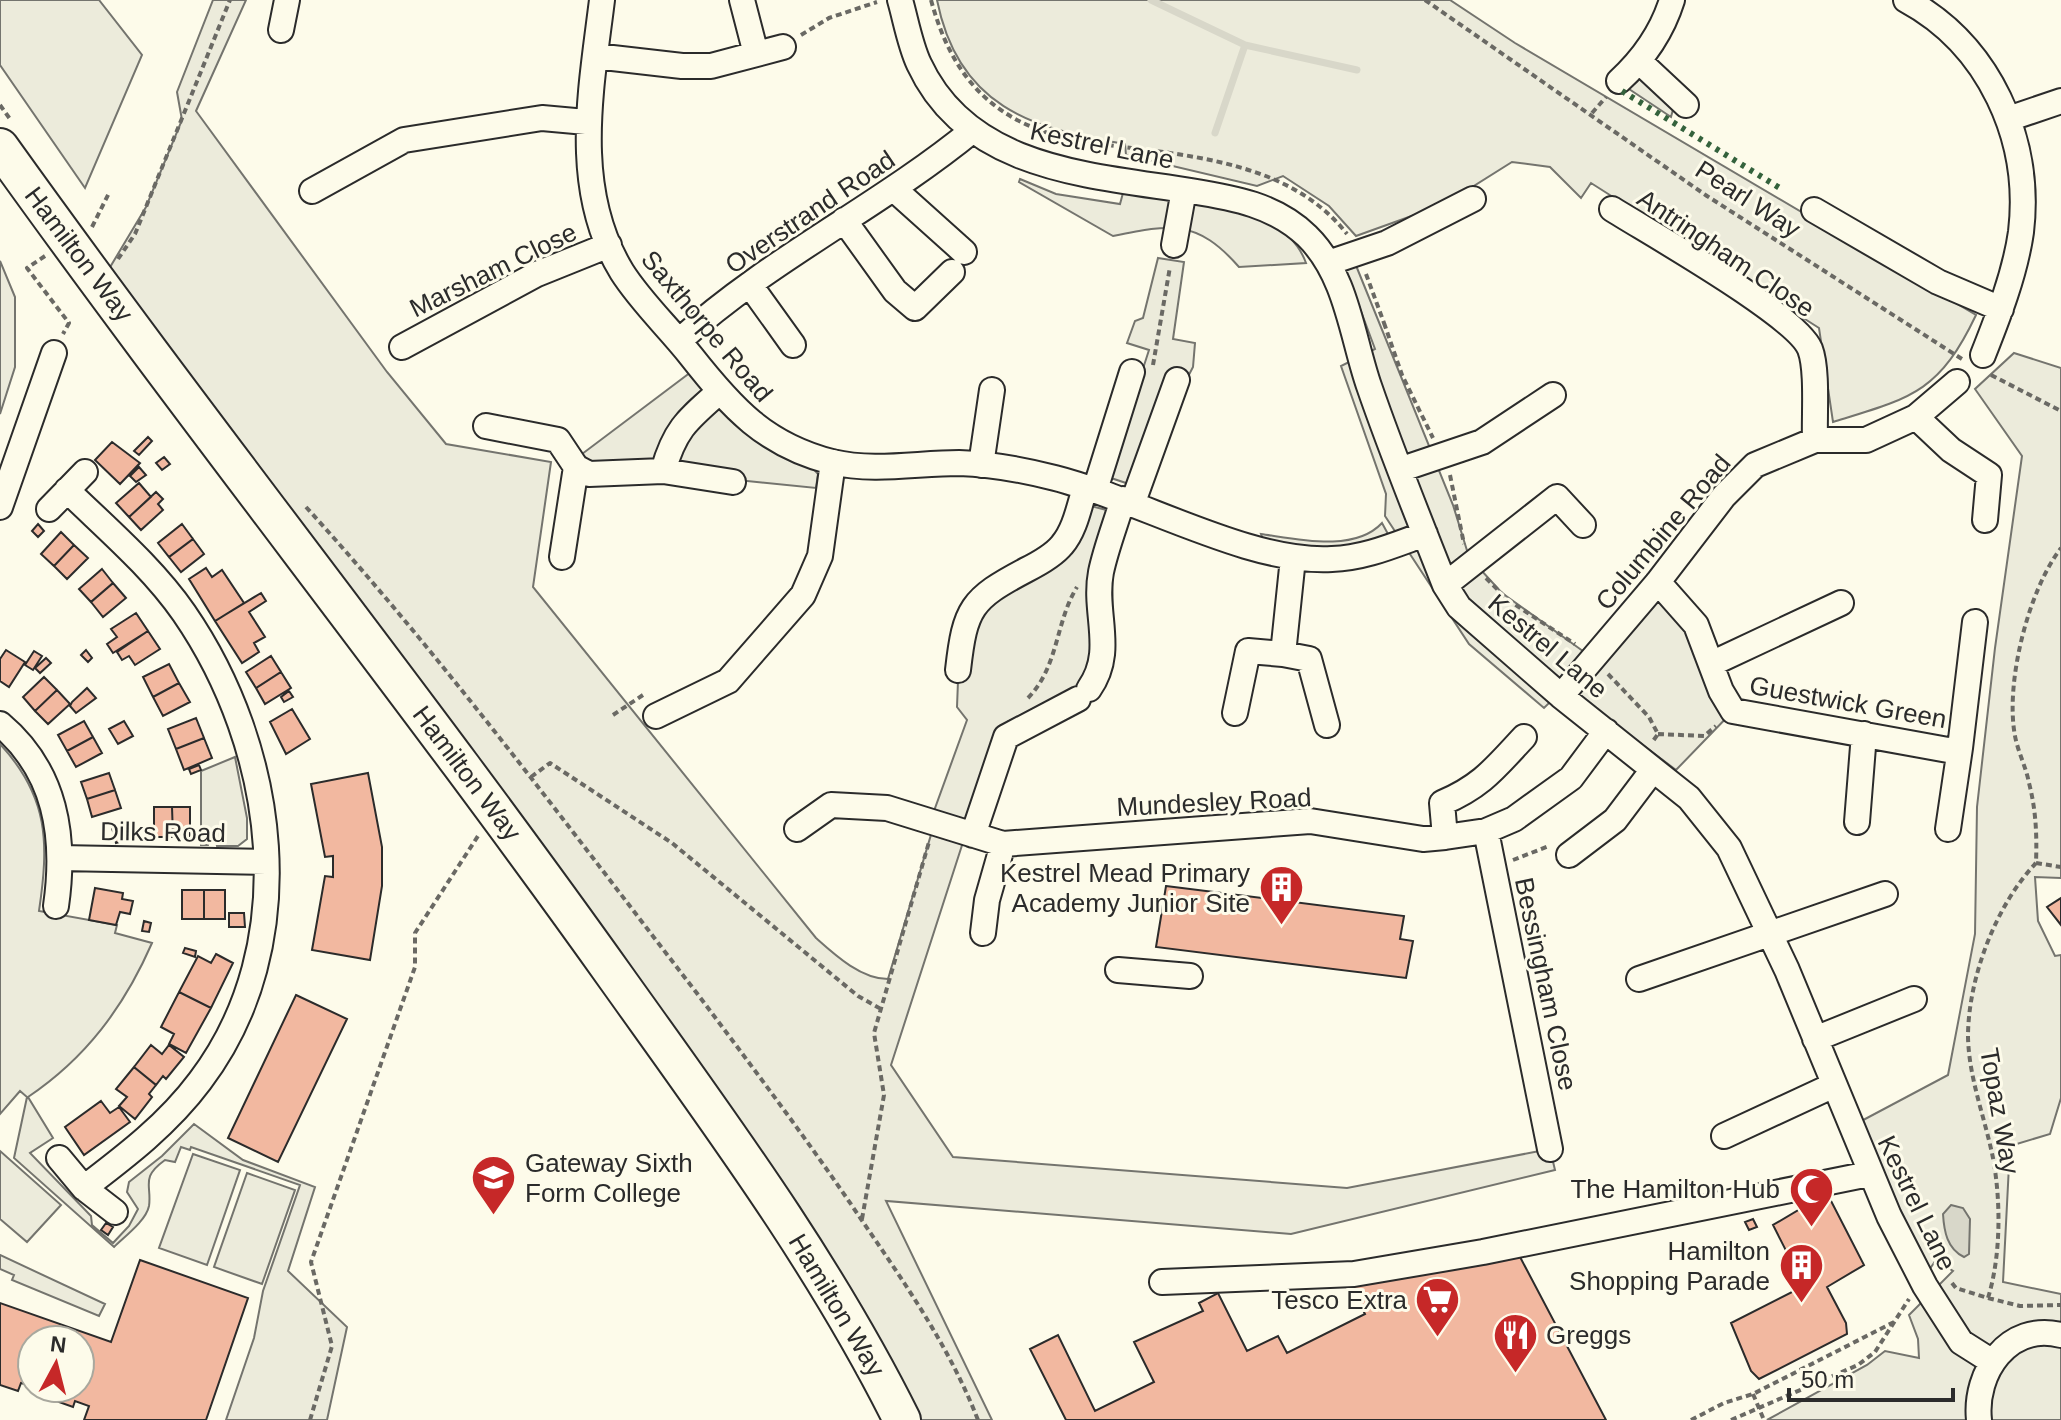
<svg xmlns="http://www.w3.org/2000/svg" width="2061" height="1420" font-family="Helvetica,sans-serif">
	<rect width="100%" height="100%" fill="#fdfbea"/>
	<path fill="#ecebdb" stroke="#74746e" stroke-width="2" d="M0,0H99L142,55L85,188L0,65Z
		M213,0H246L196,111L387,372L446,444L551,462L533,587L816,938C835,955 861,979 888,979L933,828L965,836L891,1065L953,1157L1347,1188L1550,1149L1555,1170L1291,1234L886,1201L992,1420H906L729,1136L100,284L146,207L182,120L177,92Z
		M937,0H1450L1515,43L1976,315C1939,393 1911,398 1833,422L1819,328L1591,183L1581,198L1550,167L1512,162L1445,204L1356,236L1329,206L1283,176L1257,186L1126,155L1125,144C1031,129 958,106 937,0Z
		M1642,75L1675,102L1671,117L1626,87Z
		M1020,179L1056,194L1120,204L1123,193C1181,202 1283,199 1306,263L1239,267C1197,219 1171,224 1113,236L1019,182Z
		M1158,258L1184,262L1173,339L1195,343L1193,367L1132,485L1108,477L1149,350L1127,343L1135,321L1143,318Z
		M0,261L15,297V367L0,414Z
		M1355,263L1453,505L1469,557L1502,593L1594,659L1544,708L1469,644L1385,516L1386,494L1341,366L1375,349L1346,271Z
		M2014,353L2061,368V878L2035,877L2038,921L2055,956L2061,955V1098L2050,1134L2010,1146L2003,1282L2061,1294V1420H1767L1867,1365L1885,1351L1919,1358L1918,1339L1909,1315L1953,1271L1936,1260L1922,1280L1850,1127L1948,1075L1975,934L1977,807L1995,648L2022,456L1975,389Z
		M691,372L811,466L818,474L816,488L593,465L582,454Z
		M1087,505L1122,514L1092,639L1088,681L1007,722L968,828L930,822L967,720L957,707L958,681L970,672C969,656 969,638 976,623C991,591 1060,533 1087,505Z
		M1382,523L1388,534C1341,554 1313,548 1264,542L1261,534C1297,539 1354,553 1382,523Z
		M1661,586L1733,711L1676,770L1575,694Z
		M0,744C49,797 49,843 39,911L117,925L115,933L152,943C124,1007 86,1058 28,1097L53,1138L30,1153L91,1216L92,1225L113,1243L129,1226L138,1209L127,1192L129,1182L162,1156L194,1124L243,1160L315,1187L288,1271L347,1327L327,1420H226L254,1338L263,1291L300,1185L191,1147L190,1150L181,1147L175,1162L165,1160C140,1178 152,1185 149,1206C146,1221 124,1237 114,1247L14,1158L27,1097L20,1091L0,1114Z
		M235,757L247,818V839L238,846H217L216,842L209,841L208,845H201V771Z
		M0,1151L61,1205L27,1242L0,1219Z
		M193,1154L240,1170L207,1265L159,1248Z
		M247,1173L295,1190L262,1284L214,1267Z
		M0,1255L105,1304L99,1316L12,1280L14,1275L0,1269Z"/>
	<path fill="#d8d7c9" stroke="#74746e" stroke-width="2" d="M1951,1205L1963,1208L1970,1219L1969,1254L1964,1257C1947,1249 1944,1231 1943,1214Z"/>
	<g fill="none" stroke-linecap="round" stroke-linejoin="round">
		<path stroke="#d8d7c9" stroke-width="7" d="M1151,0L1245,45L1357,70
			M1215,133L1245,45"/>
	</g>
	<path fill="#f2b8a0" stroke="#2b2b2b" stroke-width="2" d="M148,437L152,441L139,455L134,451Z
		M112,442L140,463L120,484L95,460Z
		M164,457L170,464L162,470L156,463Z
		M139,467L146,475L136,482L130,476Z
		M139,483L151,497L129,517L116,503Z
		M156,492L163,499L158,504L163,510L141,530L129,517Z
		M38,524L44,531L38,537L32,531Z
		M182,524L193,539L169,557L158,543Z
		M61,532L74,545L54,566L41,554Z
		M193,539L204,554L181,572L169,557Z
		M74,545L88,558L67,579L54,566Z
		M206,568L212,577L222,570L244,603L215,621L189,579Z
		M102,569L113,583L91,602L79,589Z
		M113,583L126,598L103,617L91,602Z
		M261,593L266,601L249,612L265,637L254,643L259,652L242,663L215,621Z
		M136,613L148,631L113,653L107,644L117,637L111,629Z
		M148,631L160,649L135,665L129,656L122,660L117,652Z
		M6,650L25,662L9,687L0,681V659Z
		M86,650L92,658L88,662L81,655Z
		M34,651L42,656L33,670L25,665Z
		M271,656L281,672L256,688L246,672Z
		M46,658L51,663L40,673L35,668Z
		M169,664L179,683L153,697L143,677Z
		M281,672L291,688L265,704L256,688Z
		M44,677L57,690L35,711L23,697Z
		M179,683L190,702L163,716L153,697Z
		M87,688L96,698L76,713L70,706L72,702Z
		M57,690L70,704L48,724L35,711Z
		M289,691L293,697L284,702L281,697Z
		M292,709L310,739L286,754L270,722Z
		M196,718L204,738L176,749L168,729Z
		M84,721L93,737L67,751L58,735Z
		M124,721L133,736L118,744L109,729Z
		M93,737L102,753L76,767L67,751Z
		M204,738L212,758L184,770L176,749Z
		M199,765L201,770L191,774L189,769Z
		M109,773L115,790L87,799L81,782Z
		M368,773L382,847V886L370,960L312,950L325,876L333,877V856L325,857L311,784Z
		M115,790L121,808L92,817L87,799Z
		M154,807H172L173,837H154Z
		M172,807H190V837H173Z
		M121,825L126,840L116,843L112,828Z
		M1166,886L1404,916L1400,939L1413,941L1406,978L1156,947Z
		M95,888L123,893L122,899L133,901L130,914L120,912L116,925L89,920Z
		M182,890H204V919H182Z
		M204,890H225V919H204Z
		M2061,898V925L2047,907Z
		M229,913H244L245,927H229Z
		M144,921L151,923L149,932L142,931Z
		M185,948L196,951L195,957L183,953Z
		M216,954L233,963L211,1008L179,992L198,956L211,963Z
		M179,992L211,1008L186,1053L169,1044L174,1034L161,1027Z
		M296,995L347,1019L278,1162L228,1138Z
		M151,1045L162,1054L169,1045L184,1057L166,1079L163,1076L156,1085L134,1067Z
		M134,1067L156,1085L149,1094L152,1097L135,1119L119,1106L127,1097L116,1089Z
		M101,1101L110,1113L119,1107L130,1122L84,1155L65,1127Z
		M1829,1197L1864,1265L1827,1287L1846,1323L1847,1334L1759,1379L1751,1371L1731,1323L1804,1286L1773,1225L1817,1199Z
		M1753,1219L1757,1227L1749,1230L1745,1222Z
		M106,1223L113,1227L108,1235L101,1230Z
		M1519,1255L1606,1420H1066L1030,1349L1058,1335L1095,1411L1154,1382L1134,1342L1203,1311L1199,1303L1218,1293L1247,1351L1278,1336L1287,1353L1365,1314L1351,1287Z
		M140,1260L248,1298L206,1420H84L89,1406L75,1401L73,1407L31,1392L32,1388H80V1340H32V1386L21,1383L18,1391L0,1385V1303L111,1342Z"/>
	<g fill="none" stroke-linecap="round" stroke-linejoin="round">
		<defs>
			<path id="minor" d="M602,0C591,90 571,189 622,272C641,302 669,328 691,356C732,408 765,445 832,462C874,472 917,463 959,463C990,464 1024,470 1055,478C1138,499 1250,564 1332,559C1365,558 1394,545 1425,534
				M742,0L756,54
				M900,0C906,21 910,45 919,64C968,170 1090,175 1191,191C1234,198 1275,205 1307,236C1347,275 1352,337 1369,386C1392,453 1419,519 1445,585L1459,607L1561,696L1689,798L1729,848L1787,970L1889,1216L1925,1286L1961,1342L1991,1361
				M1906,0C1989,45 2032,139 2021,232C2015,274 1998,317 1983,355
				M281,30L287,0
				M595,56L682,66H711L783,47
				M1640,62L1686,105
				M1619,81C1643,59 1662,32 1672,0
				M2008,119L2061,101
				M895,190L964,252
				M312,191L404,140L542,118L586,122
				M1612,209C1650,233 1796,315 1810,349C1818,370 1814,416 1815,440
				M1814,210L1938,282L2001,309
				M844,220L895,291L915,308L952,272
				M1174,245L1184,190
				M1328,263L1387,243L1473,199
				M750,285L793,345
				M679,341C769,259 879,207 973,130
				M402,347L537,274L609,245
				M1916,417L1951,450L1989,475L1985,520
				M486,426L558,440L576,467L589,474L663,471L733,482
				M981,465L992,390
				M1402,469L1482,442L1553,395
				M663,471C675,429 687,420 719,392
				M67,490C107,529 152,567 184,613C277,748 304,944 200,1081C168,1124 126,1156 84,1188
				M1095,490L1132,372
				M1133,502L1177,380
				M0,507L54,353
				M49,509L85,472
				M562,557L576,467
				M1658,582L1696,625L1721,691L1733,711L1948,750L1960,748L1975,622
				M1445,585L1557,497L1583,525
				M1283,654L1309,659L1327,725
				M1711,664L1841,603
				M958,670C965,608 971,599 1026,570C1038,564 1053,556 1062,545C1075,530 1079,507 1085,488
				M1089,689C1116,651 1093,614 1101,572C1106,548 1116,523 1123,499
				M1561,696L1658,582L1724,496L1755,465L1815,440H1866L1916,417L1957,382
				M1235,713L1248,651L1283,654L1293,558
				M656,716L728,681L803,595L820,556L833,462
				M0,724C56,771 66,836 56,906
				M1857,822L1864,734
				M797,829L831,805L887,808L1003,844L1310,821L1423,839L1445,837L1486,831L1514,819L1571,778L1606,731
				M1948,829L1960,748
				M1486,831L1550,1149
				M973,835L1006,737L1078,699
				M1445,837L1442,803C1482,786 1495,768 1524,737
				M1569,855L1615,820L1652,771
				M60,858L266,862
				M983,933L987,900L1003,844
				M1118,970L1190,976
				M1639,979L1885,894
				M1815,1039L1914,999
				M1724,1136L1834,1085
				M59,1158L84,1188L115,1212
				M1162,1282L1354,1274L1483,1252L1869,1174
				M1979,1420C1974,1373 2008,1322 2061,1335"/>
			<path id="highway" d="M0,147C201,428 417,698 617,979C719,1122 824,1263 902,1420"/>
		</defs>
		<use href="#minor" stroke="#2b2b2b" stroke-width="28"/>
		<use href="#highway" stroke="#2b2b2b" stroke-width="40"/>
		<path stroke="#6a6964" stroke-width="4" stroke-dasharray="6 4" stroke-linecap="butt" d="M931,0C953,81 996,124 1078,141L1076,152
			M1425,0L1707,196L1962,359
			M801,35L829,18L877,2
			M0,105L10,119
			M1592,113L1606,97
			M1078,141C1171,155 1285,155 1347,234
			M92,227L109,193
			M45,256L27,268L69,323L63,334
			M118,259L135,234L230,0
			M1366,274L1384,323
			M1384,323L1402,375L1433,438
			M1153,365L1170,267
			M1991,375L2061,411
			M1450,475L1464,544
			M306,507C446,661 569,828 696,992C753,1068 810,1143 863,1222C906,1285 950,1348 978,1420
			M1486,578L1508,600L1575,644
			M1608,674L1649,717L1658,734L1653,741
			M1028,698C1059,666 1055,623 1077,587
			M613,715L643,695
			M1658,734L1704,736L1716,726
			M531,777L550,763L672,843L858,996L881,1009
			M1513,860L1549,846
			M2036,863L2061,867
			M862,1219L884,1095L874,1033L929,842
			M1952,1283L1956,1288L1988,1298C2001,1256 2001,1201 1993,1158C1985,1118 1969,1079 1968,1037C1968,978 1996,905 2036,863C2037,835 2036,810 2029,783C2026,767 2018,752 2015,736C2005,683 2028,591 2061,548
			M1988,1298L2020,1306L2061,1305
			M1753,1394L1764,1420
			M310,1420L332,1346L311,1262L415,967V933L478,836
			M1691,1420L1724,1403L1753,1394L1896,1321
			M1731,1420L1858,1365L1875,1352L1909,1299"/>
		<use href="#minor" stroke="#fdfbea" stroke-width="24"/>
		<use href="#highway" stroke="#fdfbea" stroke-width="36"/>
		<path stroke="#34623c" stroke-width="6" stroke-dasharray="4 6" stroke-linecap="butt" d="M1622,91L1783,190"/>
	</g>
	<defs>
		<symbol id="building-pin" viewBox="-11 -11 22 30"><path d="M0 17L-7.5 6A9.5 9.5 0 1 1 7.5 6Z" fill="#c62828" stroke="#fdfbea"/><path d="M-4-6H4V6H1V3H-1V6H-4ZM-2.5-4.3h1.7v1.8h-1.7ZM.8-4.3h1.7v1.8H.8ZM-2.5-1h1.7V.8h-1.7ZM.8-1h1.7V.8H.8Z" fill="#fff"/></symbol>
		<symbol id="university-pin" viewBox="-11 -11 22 30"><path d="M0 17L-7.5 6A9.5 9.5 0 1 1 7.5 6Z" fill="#c62828" stroke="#fdfbea"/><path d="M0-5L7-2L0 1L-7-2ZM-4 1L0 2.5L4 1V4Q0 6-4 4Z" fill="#fff"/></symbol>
		<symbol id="mosque-pin" viewBox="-11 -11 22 30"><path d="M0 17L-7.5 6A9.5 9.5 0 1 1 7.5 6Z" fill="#c62828" stroke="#fdfbea"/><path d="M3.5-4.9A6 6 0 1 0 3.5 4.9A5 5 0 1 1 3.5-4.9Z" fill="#fff"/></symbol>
		<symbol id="supermarket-pin" viewBox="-11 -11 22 30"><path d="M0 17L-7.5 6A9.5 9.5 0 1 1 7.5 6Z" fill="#c62828" stroke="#fdfbea"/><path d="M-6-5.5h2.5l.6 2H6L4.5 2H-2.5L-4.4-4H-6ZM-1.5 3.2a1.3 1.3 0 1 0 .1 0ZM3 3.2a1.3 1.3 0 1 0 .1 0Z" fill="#fff"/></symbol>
		<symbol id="restaurant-pin" viewBox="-11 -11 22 30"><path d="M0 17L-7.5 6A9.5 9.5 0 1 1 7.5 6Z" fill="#c62828" stroke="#fdfbea"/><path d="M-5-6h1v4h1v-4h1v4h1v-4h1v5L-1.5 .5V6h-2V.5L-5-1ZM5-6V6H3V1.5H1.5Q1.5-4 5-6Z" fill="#fff"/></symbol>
	</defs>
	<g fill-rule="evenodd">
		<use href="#building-pin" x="1256" y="862" width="51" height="69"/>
		<use href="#university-pin" x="468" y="1152" width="51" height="69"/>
		<use href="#mosque-pin" x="1786" y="1164" width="51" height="69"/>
		<use href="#building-pin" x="1776" y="1240" width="51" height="69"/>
		<use href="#supermarket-pin" x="1412" y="1274" width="51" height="69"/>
		<use href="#restaurant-pin" x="1490" y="1310" width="51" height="69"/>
	</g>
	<g text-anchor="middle" stroke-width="6" stroke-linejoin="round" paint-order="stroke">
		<g font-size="26" fill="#2b2b2b" stroke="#fdfbea">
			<text transform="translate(1102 145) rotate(12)" y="9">Kestrel Lane</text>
			<text transform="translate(1748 199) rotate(33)" y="9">Pearl Way</text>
			<text transform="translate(810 212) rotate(-34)" y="9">Overstrand Road</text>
			<text transform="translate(1726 253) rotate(34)" y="9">Antringham Close</text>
			<text transform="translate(79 254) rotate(53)" y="9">Hamilton Way</text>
			<text transform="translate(493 270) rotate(-26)" y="9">Marsham Close</text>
			<text transform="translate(707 326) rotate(50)" y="9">Saxthorpe Road</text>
			<text transform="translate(1663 532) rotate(-50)" y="9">Columbine Road</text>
			<text transform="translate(1548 646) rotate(40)" y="9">Kestrel Lane</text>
			<text transform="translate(1848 702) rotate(10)" y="9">Guestwick Green</text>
			<text transform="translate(467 773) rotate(53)" y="9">Hamilton Way</text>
			<text transform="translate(1214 802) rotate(-3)" y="9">Mundesley Road</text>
			<text transform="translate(163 832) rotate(1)" y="9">Dilks Road</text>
			<text transform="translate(1546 984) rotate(78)" y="9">Bessingham Close</text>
			<text transform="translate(2000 1111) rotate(80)" y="9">Topaz Way</text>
			<text transform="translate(1917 1203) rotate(64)" y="9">Kestrel Lane</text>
			<text transform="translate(837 1305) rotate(59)" y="9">Hamilton Way</text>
		</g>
		<g font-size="26" fill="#2b2b2b" stroke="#fdfbea" text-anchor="end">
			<text x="1250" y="882">Kestrel Mead Primary<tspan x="1250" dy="30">Academy Junior Site</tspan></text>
			<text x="525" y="1172" text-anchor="start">Gateway Sixth<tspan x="525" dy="30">Form College</tspan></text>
			<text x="1780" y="1198">The Hamilton Hub</text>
			<text x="1770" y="1260">Hamilton<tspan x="1770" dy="30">Shopping Parade</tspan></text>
			<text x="1407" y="1309">Tesco Extra</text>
			<text x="1546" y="1344" text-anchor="start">Greggs</text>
		</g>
	</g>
	<g transform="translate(56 1364) rotate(7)"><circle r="38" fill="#fdfbea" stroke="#a9a89e" stroke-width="2"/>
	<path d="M0-6L14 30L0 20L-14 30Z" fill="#c62828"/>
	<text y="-12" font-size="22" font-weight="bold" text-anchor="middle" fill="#2b2b2b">N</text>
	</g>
	<path d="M1789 1388v12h164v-12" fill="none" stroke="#2b2b2b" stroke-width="4"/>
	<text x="1801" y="1388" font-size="24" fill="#2b2b2b" stroke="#fdfbea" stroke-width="6" paint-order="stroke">50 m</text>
</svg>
